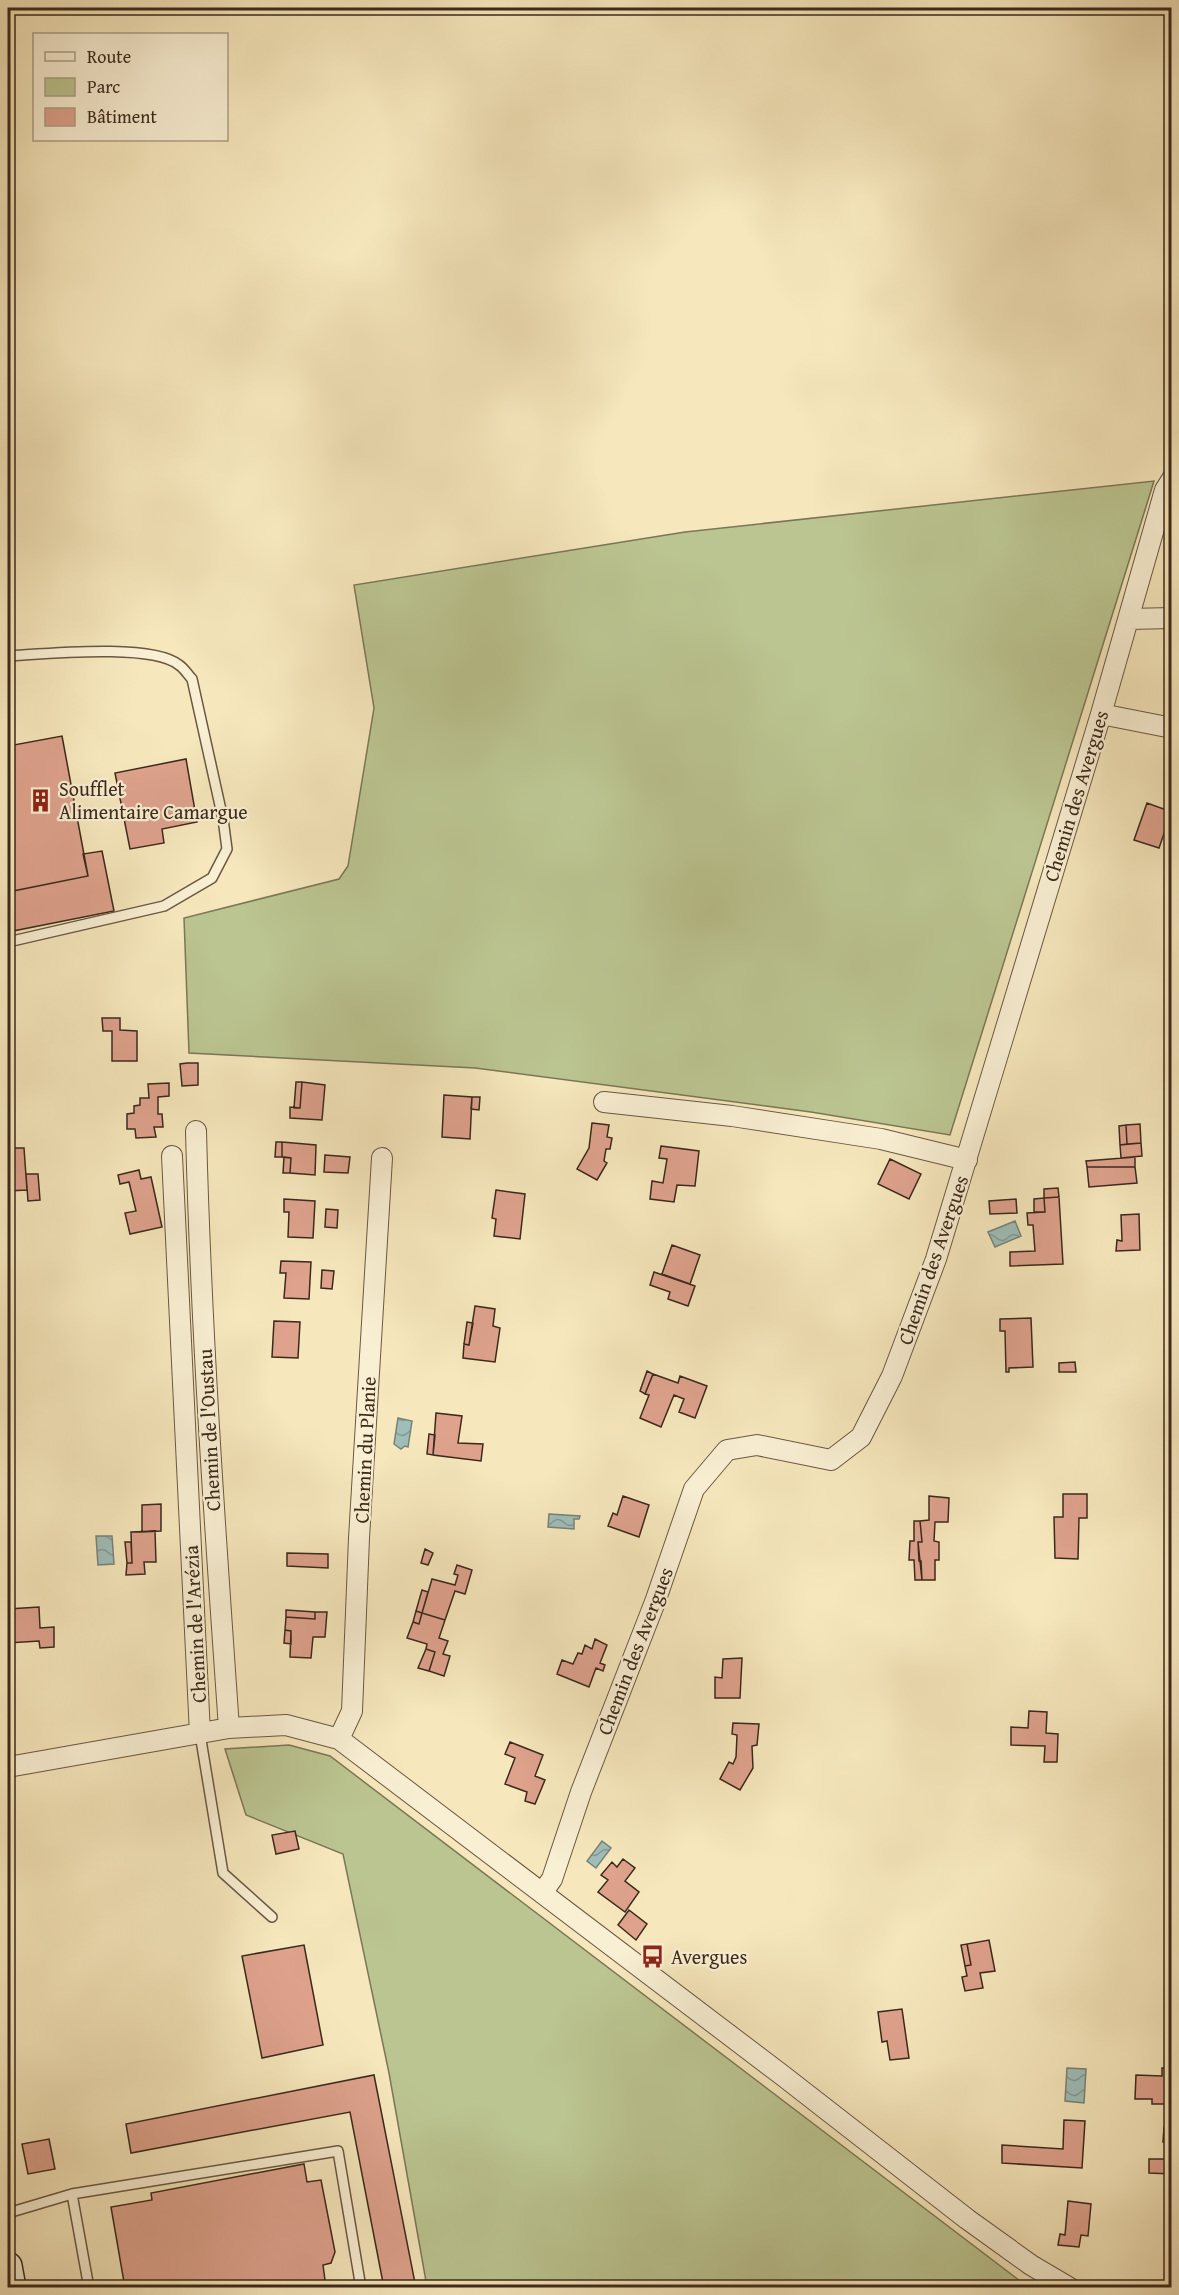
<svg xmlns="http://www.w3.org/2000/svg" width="1179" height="2295" font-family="'Gentium Book Plus',serif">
	<defs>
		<pattern id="water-waves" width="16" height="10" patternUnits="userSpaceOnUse" patternTransform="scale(1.5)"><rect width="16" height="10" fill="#9fbeb8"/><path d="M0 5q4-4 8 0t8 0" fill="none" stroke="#839a95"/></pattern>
	</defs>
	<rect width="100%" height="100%" fill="#f6e7bc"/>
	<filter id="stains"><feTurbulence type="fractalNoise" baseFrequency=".00333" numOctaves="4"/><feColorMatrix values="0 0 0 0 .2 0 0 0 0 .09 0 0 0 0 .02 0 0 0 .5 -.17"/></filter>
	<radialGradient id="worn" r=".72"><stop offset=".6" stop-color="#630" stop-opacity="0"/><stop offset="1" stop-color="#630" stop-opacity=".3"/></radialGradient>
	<path fill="#bbc591" stroke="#7b7756" stroke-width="1.5" d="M1154,481L950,1135L811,1112L475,1068L189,1053L184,918L339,879L348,866L374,708L354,585L685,532Z
		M289,1745L330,1756L1028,2287H427L389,2073L343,1854L246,1815L225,1749Z"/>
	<path fill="url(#water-waves)" stroke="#778279" stroke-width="1.5" d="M1015,1221L1021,1236L995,1247L988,1232Z
		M398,1418L412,1421L408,1447L405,1446L401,1449L394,1444Z
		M549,1514L580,1516L579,1519H574V1529L548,1527Z
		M96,1536H112L114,1564L98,1565Z
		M602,1841L611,1848L596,1868L587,1861Z
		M1067,2068L1086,2069L1084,2103L1065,2101Z"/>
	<path fill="#dea28d" stroke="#3b291a" stroke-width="1.5" d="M62,736L88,876L8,892V746Z
		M186,759L197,822L162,829L164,843L130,849L115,773Z
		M1147,803L1172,812V830L1166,828L1159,848L1134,840Z
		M102,851L114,911L8,932V892L88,876L83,854Z
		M102,1018H120V1030L137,1031V1061H112V1031H103Z
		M187,1063H198V1085L182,1086L180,1064Z
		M296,1082H302L300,1108H294Z
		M302,1082L325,1085L322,1120L290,1118V1107L300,1108Z
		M169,1083V1096L158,1097V1114H162L163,1127H154L156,1137L136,1138L135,1129H127V1114L134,1113V1106L140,1105V1098H149L148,1084Z
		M444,1095L472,1097L470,1139L442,1137Z
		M472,1097H480L479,1110L471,1109Z
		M592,1123L609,1125L607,1137L612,1138L610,1149H606L604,1161L607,1163L597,1180L577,1169L589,1148Z
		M1140,1124L1141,1143L1127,1144L1126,1125Z
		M1126,1125L1127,1144L1120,1145L1119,1126Z
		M276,1142H282V1157H275Z
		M282,1142L316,1145L315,1175L290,1173L291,1158L282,1157Z
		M1141,1143L1142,1156L1121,1158L1120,1145Z
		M661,1146L699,1151L695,1186L677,1185L674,1202L650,1199L652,1181L663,1183L667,1159L659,1158Z
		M13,1148H24L27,1190L8,1191V1155L13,1154Z
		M325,1155L350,1157L348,1173L324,1172Z
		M284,1157L291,1158L290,1173H283Z
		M1135,1157V1167H1087L1086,1161Z
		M890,1159L921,1174L909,1199L878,1184Z
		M1087,1167H1135L1137,1183L1089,1187Z
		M139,1170L141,1179L151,1177L162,1227L130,1234L125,1213L136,1211L129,1182L120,1184L118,1175Z
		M26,1174H38L40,1200L28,1201Z
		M1058,1188L1059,1197L1044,1198V1189Z
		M496,1190L525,1194L520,1239L494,1236L496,1219L492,1218Z
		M1059,1197L1063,1264L1010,1266V1252L1035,1251L1033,1225H1028L1027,1213L1045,1212L1044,1198Z
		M1044,1198L1045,1212H1034V1199Z
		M284,1199L315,1201L313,1238L288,1237L289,1212H284Z
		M1016,1199L1017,1213L990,1214L989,1201Z
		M326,1209L338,1210L337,1228L325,1227Z
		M1139,1214L1140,1250L1116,1251L1117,1240L1122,1241L1121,1215Z
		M672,1245L700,1255L690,1284L662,1274Z
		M281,1261L311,1262L309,1299L284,1298L286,1273H280Z
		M322,1270L334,1271L332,1289L321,1288Z
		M654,1272L695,1286L688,1306L668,1299L670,1292L650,1285Z
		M475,1306L495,1309L493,1326L500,1328L495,1362L463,1358L464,1344L469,1345Z
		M1031,1318L1033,1367L1009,1368V1372H1006L1005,1331H1000V1319Z
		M274,1321L300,1322L298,1358L272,1357Z
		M467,1322L473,1323L469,1345L464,1344Z
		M1075,1362L1076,1372H1059V1363Z
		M647,1371L653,1374L645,1394L640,1391Z
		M653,1374L678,1383L680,1376L707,1386L695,1418L679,1412L684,1399L674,1395L661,1427L640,1418L649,1395L645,1394Z
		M436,1413L462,1416L458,1443L483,1444L481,1461L433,1455Z
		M429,1434L435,1435L433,1455L427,1454Z
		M1063,1494H1087V1518H1079L1078,1559L1055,1558L1054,1517H1063Z
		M623,1496L649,1505L639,1537L608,1526L613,1513L617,1515Z
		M929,1496L949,1498L948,1522H935L934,1541L939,1542V1560H935V1580H922L921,1561H919L918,1542H922L920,1521L929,1520Z
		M161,1504V1531L142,1532V1505Z
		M914,1521H920L922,1542H918L922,1580H915L914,1560H909L910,1541H914Z
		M155,1531L156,1562H144L145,1574L126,1575L127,1563H132L131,1532Z
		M125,1542H131L132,1563H127Z
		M425,1549L433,1553L428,1565L421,1563Z
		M287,1553L328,1554V1568L287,1566Z
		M457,1565L472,1570L465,1594L455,1591L445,1620L422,1613L432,1579L455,1585L458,1575L454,1574Z
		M422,1590L428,1592L422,1613L416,1611Z
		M39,1607L40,1628L54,1627V1647L40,1648L39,1641L8,1643V1609Z
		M286,1610L315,1612V1619L286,1617Z
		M416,1611L422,1613L419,1624L413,1622Z
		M315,1612H327L325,1637H313L311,1658L290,1657L291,1631L285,1630L286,1617L315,1619Z
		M422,1613L445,1620L439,1638L448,1641L443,1654L450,1656L444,1676L429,1671L435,1652L426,1649L427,1644L407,1638L413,1622L419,1624Z
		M285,1630L291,1631V1644L284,1643Z
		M595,1639L607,1645L600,1663L605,1665L603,1671L596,1668L589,1687L557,1674L562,1660L573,1664L578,1653L582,1654L585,1645L592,1649Z
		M426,1649L435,1652L429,1671L418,1668Z
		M742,1658L740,1698H715V1677L722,1678L723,1659Z
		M1029,1711L1047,1712L1046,1733L1058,1734L1057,1762H1044L1045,1746L1011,1745V1727L1028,1728Z
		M733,1723L759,1724L757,1745L752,1746L753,1768L740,1790L720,1779L729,1762L733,1764L736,1757L737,1735L732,1734Z
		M510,1742L543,1755L535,1776L545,1780L535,1804L525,1801L527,1792L505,1784L515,1758L505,1754Z
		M295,1831L299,1849L276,1854L272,1835Z
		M623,1859L635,1868L625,1881L639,1892L625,1912L598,1892L608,1880L601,1875L612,1862L617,1867Z
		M629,1910L647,1924L636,1940L618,1925Z
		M989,1940L995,1971L980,1973L983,1988L965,1991L962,1977L967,1976L965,1966L971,1965L967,1944Z
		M967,1944L971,1965L965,1966L961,1945Z
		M304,1945L323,2045L262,2058L242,1956Z
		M902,2009L909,2058L890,2060L887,2041L882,2042L878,2012Z
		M1162,2068H1172V2104H1152V2099H1135L1136,2075L1162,2076Z
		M374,2075L416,2288H384L350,2112L131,2153L126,2124Z
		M1064,2120L1085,2121L1082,2168L1002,2163V2145L1063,2149Z
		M1164,2127H1172V2174L1149,2173V2159H1170L1171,2142H1163Z
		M49,2139L55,2169L28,2174L22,2144Z
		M304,2164L307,2182L321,2180L335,2252L331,2263L323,2265L325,2280L290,2288H125L111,2207L152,2200L151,2193Z
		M1068,2201L1091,2204L1088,2236L1081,2235L1079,2247L1058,2245L1060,2234L1065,2235Z"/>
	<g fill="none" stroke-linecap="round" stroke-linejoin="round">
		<defs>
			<path id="lane" d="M8,656C45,654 152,643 179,665C184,668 188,675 192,679L223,819L227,849L212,878L164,906L8,942
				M200,1734L223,1873L272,1917
				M72,2194L89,2288
				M8,2213L72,2194L338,2151L361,2288"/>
			<path id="street" d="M1129,619L1172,618
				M1101,714L1172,728
				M604,1102L732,1116L881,1139L967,1160
				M196,1131C201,1330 215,1529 229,1728
				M172,1156L200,1734
				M339,1739L352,1711L359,1538L382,1158
				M8,1767L229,1728L286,1725L339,1739L782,2075L967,2219L1031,2265L1070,2288
				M542,1893L552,1879L581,1792L655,1602L694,1489L727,1450L757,1445L831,1460L861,1437L892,1376L936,1259L1101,714L1165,490L1172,479"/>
			<path id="secondary" d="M8,2266L12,2288"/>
		</defs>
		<use href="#lane" stroke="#6a5842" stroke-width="12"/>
		<use href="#street" stroke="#6a5842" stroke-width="22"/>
		<use href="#secondary" stroke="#3b291a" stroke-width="30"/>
		<use href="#lane" stroke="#f9efd3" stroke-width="9"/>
		<use href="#street" stroke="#f9efd3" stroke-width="20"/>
		<use href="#secondary" stroke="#f9efd3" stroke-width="27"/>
	</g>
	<defs>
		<symbol id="building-bare" viewBox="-9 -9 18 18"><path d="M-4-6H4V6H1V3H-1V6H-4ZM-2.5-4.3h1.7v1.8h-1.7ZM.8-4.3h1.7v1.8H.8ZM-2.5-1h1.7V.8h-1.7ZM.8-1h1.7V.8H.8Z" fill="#8f2418" stroke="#f9efd3" stroke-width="2.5" paint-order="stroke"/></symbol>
		<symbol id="bus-bare" viewBox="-9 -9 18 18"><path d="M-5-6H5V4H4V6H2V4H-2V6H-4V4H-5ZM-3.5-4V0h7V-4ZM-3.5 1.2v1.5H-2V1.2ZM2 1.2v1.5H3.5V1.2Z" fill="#8f2418" stroke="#f9efd3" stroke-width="2.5" paint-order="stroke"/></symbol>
	</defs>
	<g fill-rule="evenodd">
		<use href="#building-bare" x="24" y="784" width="33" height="33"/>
		<use href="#bus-bare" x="636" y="1940" width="33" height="33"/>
	</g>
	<g text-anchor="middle" stroke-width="4.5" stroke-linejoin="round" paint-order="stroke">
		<g font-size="20" fill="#3b291a" stroke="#f9efd3" text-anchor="start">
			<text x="59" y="796">Soufflet<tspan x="59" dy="23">Alimentaire Camargue</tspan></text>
			<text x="671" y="1964">Avergues</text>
		</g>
		<g font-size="20" fill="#3b291a" stroke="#f9efd3">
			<text transform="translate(1076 796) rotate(-73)" y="7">Chemin des Avergues</text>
			<text transform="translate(933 1260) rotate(-71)" y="7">Chemin des Avergues</text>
			<text transform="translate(209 1430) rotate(-93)" y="7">Chemin de l'Oustau</text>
			<text transform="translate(365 1450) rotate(-87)" y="7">Chemin du Planie</text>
			<text transform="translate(195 1624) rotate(-93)" y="7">Chemin de l'Arézia</text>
			<text transform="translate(635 1651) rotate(-69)" y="7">Chemin des Avergues</text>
		</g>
	</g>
	<rect width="1179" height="2295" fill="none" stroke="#f6e7bc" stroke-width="30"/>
	<rect x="9" y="9" width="1161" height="2277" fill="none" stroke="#3b291a" stroke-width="3"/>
	<rect x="15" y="15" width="1149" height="2265" fill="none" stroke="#3b291a" stroke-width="1.5"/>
	<rect x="33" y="33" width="195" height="108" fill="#f9efd3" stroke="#ada089" stroke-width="1.5"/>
	<rect x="45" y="52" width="30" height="9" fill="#f9efd3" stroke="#ada089" stroke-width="1.5"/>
	<text x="87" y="63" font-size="18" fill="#3b291a">Route</text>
	<rect x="45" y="78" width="30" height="18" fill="#bbc591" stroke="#ada089" stroke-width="1.5"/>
	<text x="87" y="93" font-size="18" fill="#3b291a">Parc</text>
	<rect x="45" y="108" width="30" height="18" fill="#dea28d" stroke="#ada089" stroke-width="1.5"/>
	<text x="87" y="123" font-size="18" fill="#3b291a">Bâtiment</text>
	<rect width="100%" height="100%" filter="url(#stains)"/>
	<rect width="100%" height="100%" fill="url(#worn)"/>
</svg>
